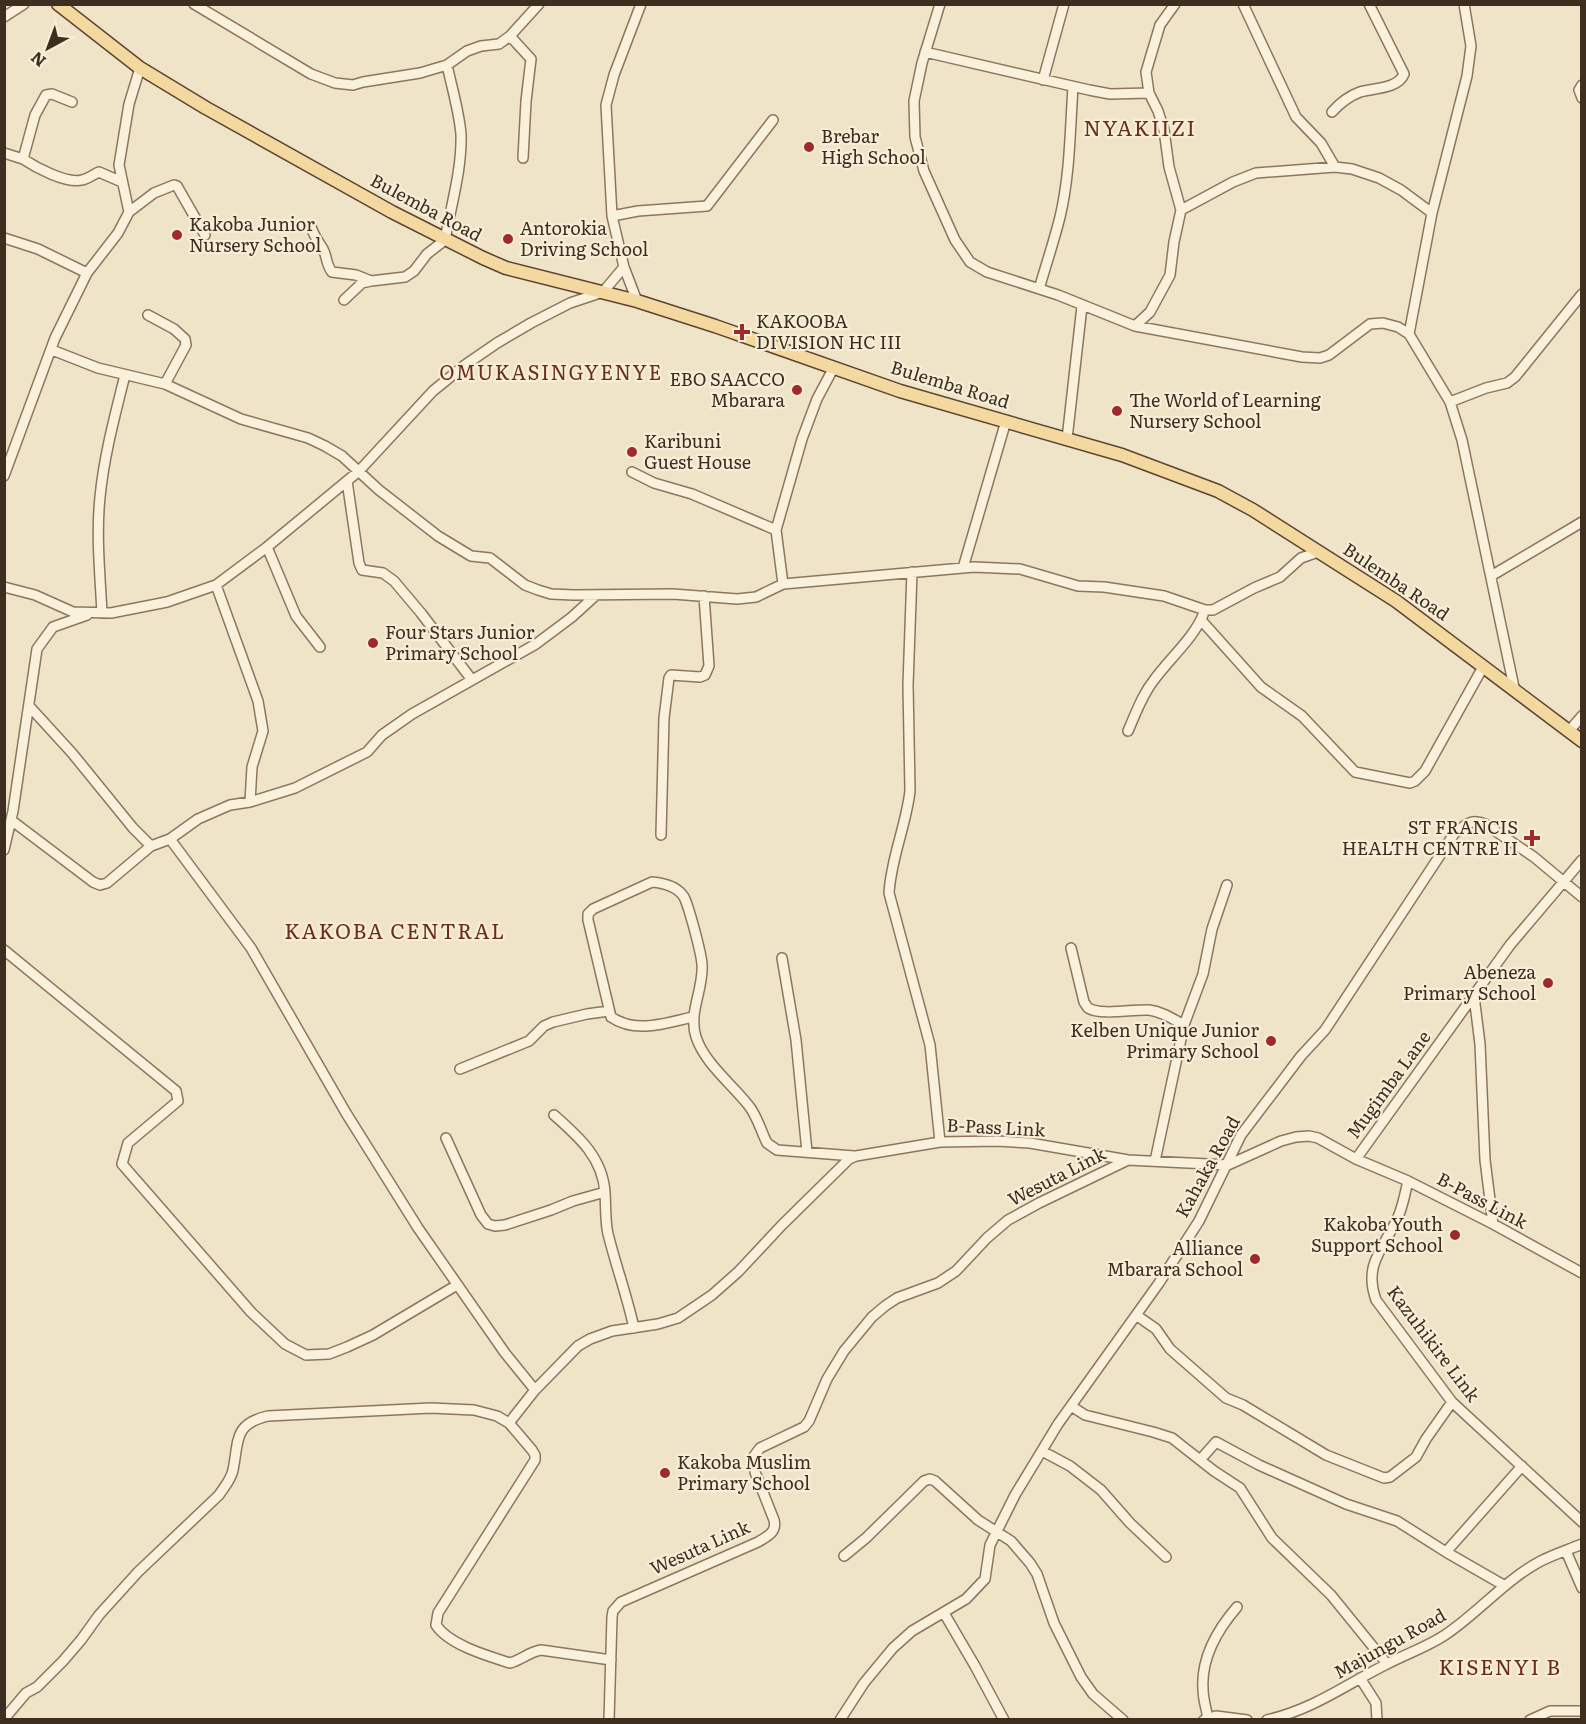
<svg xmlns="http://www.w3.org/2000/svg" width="1586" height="1724" font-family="Literata,serif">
	<rect width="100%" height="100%" fill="#f0e4c8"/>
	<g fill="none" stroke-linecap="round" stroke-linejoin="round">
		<defs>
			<path id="minor" d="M194,4L311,74L335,83L353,85L363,82L420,73L447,65L467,51L481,46L499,44L510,36L539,4
				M940,4L922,63L914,101L915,137L924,171L955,240L970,262L987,272L1058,295L1135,326L1302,357L1320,358L1329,355L1370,324L1383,323L1398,327L1409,334L1450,402L1462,440L1515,692
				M1243,4L1296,117L1321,143L1335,167
				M4,17L24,4
				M510,36L531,59L526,101L523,158
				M925,52L1089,90L1110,94L1149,93
				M1043,80L1064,4
				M1582,85L1579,90L1582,98
				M1332,112C1340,103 1349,96 1360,92C1373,88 1398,89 1404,74L1369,4
				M4,153L23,159L35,115L46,95L52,94L72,102
				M23,159C35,167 66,184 82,180C88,179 94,174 99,172L122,182
				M1181,210L1233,182L1256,173L1335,167L1352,169L1379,178L1401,190L1432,213
				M129,212L119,165L129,104L140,68
				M612,216L638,211L707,206L773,120
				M311,227C314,236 318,241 323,249C327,256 326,265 332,272L356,275L371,281
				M4,238L38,249L87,273
				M1039,289C1046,265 1054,241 1060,217C1070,175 1070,131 1073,87
				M344,300L362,283L371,281L405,277L414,271L427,254L445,240C451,205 462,170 461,134C459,111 452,88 447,65
				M637,301L624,267L612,216L606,105L614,75L641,4
				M148,315L174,329L185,339L186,345L165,384
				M1135,326L1150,312L1170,275L1174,242L1181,210L1169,167L1164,130L1158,111L1149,93L1146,72L1160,25L1175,4
				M1409,334L1432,213L1467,76L1471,46L1464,4
				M52,350L98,368L165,384L241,419L308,438L325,446L342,456L379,490L438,536L471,556L490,558L525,585L538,590L551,594L574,595L673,594L737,599L756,597L783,584L974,567L1020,569L1078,586L1104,587L1164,596L1205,610H1213L1254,588L1280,577L1301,558L1318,552
				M1450,402L1486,388L1507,383L1515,377L1582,294
				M1067,439L1082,306
				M632,472L654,483L692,494L776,530
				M4,476L55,338L87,273L118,233L129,212L154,193L174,185L177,186L205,235
				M347,481L359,563L362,570L383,573L394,581L421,613L472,680
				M267,547L296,616L320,647
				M963,568L1006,421
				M912,572L908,685L910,791C906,826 891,858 889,893L930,1045L940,1142
				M1491,576L1582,522
				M783,584L776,530L802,439L817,399L834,367
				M216,585L258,701L263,731L252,767L250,802
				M4,587L35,595L73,612L111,613L167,602L216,585L267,547L359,471L433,391L465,365L497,343L531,323L570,303L603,292L624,267
				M102,613C100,574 96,535 100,497C104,456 115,415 125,375
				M1201,620L1261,687L1302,716L1355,772L1410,783L1415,781L1425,771L1483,667
				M30,707L72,753L133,828L151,846L170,839L251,948L346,1113L418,1228L505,1353L535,1390
				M1128,731C1136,713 1142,695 1154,680C1169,659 1193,639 1203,615
				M1569,731L1582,716
				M11,820L93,882L100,885L107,883L151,846
				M661,835L664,718L669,678L671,675L700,677L705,675L709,666L704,596
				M170,839L198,819L230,805L250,802L295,788L367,752L382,735L412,714L536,644L572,617L595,596
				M4,850L13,811L37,649L53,627L87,615
				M1071,948L1084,1002L1088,1008C1102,1016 1132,1009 1149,1010C1163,1012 1173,1019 1184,1025
				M4,950L176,1091L178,1101L128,1143L122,1164L251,1312L285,1344L306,1355L329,1354L347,1347L373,1335L457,1285
				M782,958L796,1040L807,1152
				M1474,996L1480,1044L1485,1160L1493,1224
				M693,1017C666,1023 636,1034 611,1017L588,920V914L593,909L652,882C664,883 677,886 684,897C689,907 701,952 702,964C704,989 688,1012 696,1037C705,1064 732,1084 749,1106C757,1116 761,1131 767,1143L777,1150L854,1156
				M460,1069L529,1041L544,1026L553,1022L587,1014L609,1011
				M554,1115C579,1137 603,1158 605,1193C606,1207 605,1221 608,1234C616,1266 627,1296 634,1328
				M446,1138L481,1215L488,1224L495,1226L505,1225L551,1210L573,1201L605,1192
				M1356,1159L1510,945L1582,860
				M1155,1161L1184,1025L1203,974L1212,929L1227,885
				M1408,1181C1405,1193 1403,1206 1398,1217C1384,1248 1363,1264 1376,1300L1452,1402L1582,1522
				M1136,1315L1156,1329L1170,1349L1226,1398L1243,1405L1326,1455L1384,1478L1390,1477L1416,1457L1426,1439L1452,1402
				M1071,1406L1085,1415L1153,1432L1172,1438L1214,1471L1240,1488L1272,1538L1331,1595L1387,1664
				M509,1423L535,1390L578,1346L590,1339L612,1331L658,1324L678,1318L712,1295L738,1272L782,1225L849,1159L856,1156L940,1142L997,1141L1030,1143L1128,1160L1228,1165L1281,1141L1296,1137L1309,1136L1318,1138L1356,1159L1408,1181L1493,1224L1582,1273
				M1042,1451L1070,1466L1101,1490L1130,1523L1166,1557
				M1200,1460L1216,1442L1259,1465L1346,1504L1397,1521L1446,1552L1505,1586
				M1566,1551L1582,1588
				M1446,1552L1522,1466
				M844,1556L866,1538L924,1481L930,1479L935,1481L978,1520L1011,1541L1030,1563L1037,1574L1054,1623L1081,1677L1093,1694L1123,1720
				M944,1613L975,1666L1004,1720
				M1360,1678L1376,1703L1377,1720
				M1208,1718C1206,1708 1203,1699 1203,1689C1201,1658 1218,1629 1237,1607
				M4,1719L26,1693L37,1687L63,1661L81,1640L99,1615L138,1572L219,1495C224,1487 231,1480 233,1470C239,1441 233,1424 268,1416L431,1408L474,1410L497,1416L509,1423L532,1450L535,1455V1460L438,1613L436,1625C449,1645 488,1656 510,1663C521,1660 529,1652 541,1650L611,1660
				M609,1720L612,1617L613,1611L621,1602L758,1542C768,1536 777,1532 774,1520L755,1472L754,1456L760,1448L804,1427L809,1421L827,1379L844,1351L872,1317L885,1306L897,1298L938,1283L956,1271L987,1238L1008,1220L1039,1203L1128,1160
				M840,1720L864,1683L893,1648L912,1631L966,1599L985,1579L990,1545L1015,1495L1058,1424L1159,1283L1199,1221L1241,1135L1301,1056L1325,1030L1454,834C1465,825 1471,818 1485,824L1534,857L1582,897
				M1204,1720L1216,1716L1247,1720
				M1267,1720C1314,1709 1345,1685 1387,1664C1406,1654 1427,1647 1445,1635C1478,1613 1504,1581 1539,1562C1552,1555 1568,1550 1582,1544
				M1530,1720L1550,1711H1582"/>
			<path id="major" d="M58,4L140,68L206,108L392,212L483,258L506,268L637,301L715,326L900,391L1122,455L1218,491L1253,510L1396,601L1582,741"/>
		</defs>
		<use href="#minor" stroke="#8d765c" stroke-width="12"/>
		<use href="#major" stroke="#5b4430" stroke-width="15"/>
		<use href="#minor" stroke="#faf1dc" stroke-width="9"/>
		<use href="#major" stroke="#f3d9a0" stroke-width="12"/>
	</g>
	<g fill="#9e2a2b" stroke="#f7eed8" stroke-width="2">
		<circle cx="809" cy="147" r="6"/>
		<circle cx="177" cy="235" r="6"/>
		<circle cx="508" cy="239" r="6"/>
		<path d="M739 323h6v6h6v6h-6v6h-6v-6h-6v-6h6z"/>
		<circle cx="797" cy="390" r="6"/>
		<circle cx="1117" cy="411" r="6"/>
		<circle cx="632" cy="452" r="6"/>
		<circle cx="373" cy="643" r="6"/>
		<path d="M1529 829h6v6h6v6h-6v6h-6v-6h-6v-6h6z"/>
		<circle cx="1548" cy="983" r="6"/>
		<circle cx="1271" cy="1041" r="6"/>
		<circle cx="1455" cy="1235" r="6"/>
		<circle cx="1255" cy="1259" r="6"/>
		<circle cx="665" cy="1473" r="6"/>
	</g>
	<g text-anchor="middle" stroke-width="4.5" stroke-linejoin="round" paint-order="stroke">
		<g font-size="18" fill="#3d2e20" stroke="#f7eed8" text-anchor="start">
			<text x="821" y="143">Brebar<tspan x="821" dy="21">High School</tspan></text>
			<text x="189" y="231">Kakoba Junior<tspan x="189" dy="21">Nursery School</tspan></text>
			<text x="520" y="235">Antorokia<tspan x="520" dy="21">Driving School</tspan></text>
			<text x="756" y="328">KAKOOBA<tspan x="756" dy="21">DIVISION HC III</tspan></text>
			<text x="785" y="386" text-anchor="end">EBO SAACCO<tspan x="785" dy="21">Mbarara</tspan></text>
			<text x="1129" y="407">The World of Learning<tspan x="1129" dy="21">Nursery School</tspan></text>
			<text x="644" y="448">Karibuni<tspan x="644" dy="21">Guest House</tspan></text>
			<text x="385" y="639">Four Stars Junior<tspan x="385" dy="21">Primary School</tspan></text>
			<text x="1518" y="834" text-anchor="end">ST FRANCIS<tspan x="1518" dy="21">HEALTH CENTRE II</tspan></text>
			<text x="1536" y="979" text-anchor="end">Abeneza<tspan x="1536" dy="21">Primary School</tspan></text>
			<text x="1259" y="1037" text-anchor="end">Kelben Unique Junior<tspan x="1259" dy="21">Primary School</tspan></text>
			<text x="1443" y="1231" text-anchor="end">Kakoba Youth<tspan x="1443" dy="21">Support School</tspan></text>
			<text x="1243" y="1255" text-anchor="end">Alliance<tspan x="1243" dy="21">Mbarara School</tspan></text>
			<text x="677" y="1469">Kakoba Muslim<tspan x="677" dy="21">Primary School</tspan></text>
		</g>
		<g font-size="18" fill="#3d2e20" stroke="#f7eed8">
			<text transform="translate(426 208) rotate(28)" y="6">Bulemba Road</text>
			<text transform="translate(950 385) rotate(17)" y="6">Bulemba Road</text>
			<text transform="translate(1396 582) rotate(34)" y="6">Bulemba Road</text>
			<text transform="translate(1389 1085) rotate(-54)" y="6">Mugimba Lane</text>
			<text transform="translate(996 1128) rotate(3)" y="6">B-Pass Link</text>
			<text transform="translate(1208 1167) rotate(-61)" y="6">Kahaka Road</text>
			<text transform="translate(1057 1177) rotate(-27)" y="6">Wesuta Link</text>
			<text transform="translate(1482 1201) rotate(28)" y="6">B-Pass Link</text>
			<text transform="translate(1433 1344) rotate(53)" y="6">Kazuhikire Link</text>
			<text transform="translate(700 1548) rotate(-24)" y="6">Wesuta Link</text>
			<text transform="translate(1390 1644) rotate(-29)" y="6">Majungu Road</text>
		</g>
		<g font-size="20" letter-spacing="1.5" fill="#6b2e1e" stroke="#f7eed8">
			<text x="551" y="380">OMUKASINGYENYE</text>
		</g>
		<g font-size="21" letter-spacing="1.5" fill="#6b2e1e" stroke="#f7eed8">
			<text x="1140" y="136">NYAKIIZI</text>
			<text x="395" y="939">KAKOBA CENTRAL</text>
			<text x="1500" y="1675">KISENYI B</text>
		</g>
	</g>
	<rect width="1586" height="1724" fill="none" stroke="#3d2e20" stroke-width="12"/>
	<g transform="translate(48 48) rotate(221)" stroke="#f7eed8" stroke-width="4.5" paint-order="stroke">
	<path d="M0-4.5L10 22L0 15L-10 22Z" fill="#3d2e20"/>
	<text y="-9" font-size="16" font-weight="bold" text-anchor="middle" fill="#3d2e20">N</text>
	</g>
</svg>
